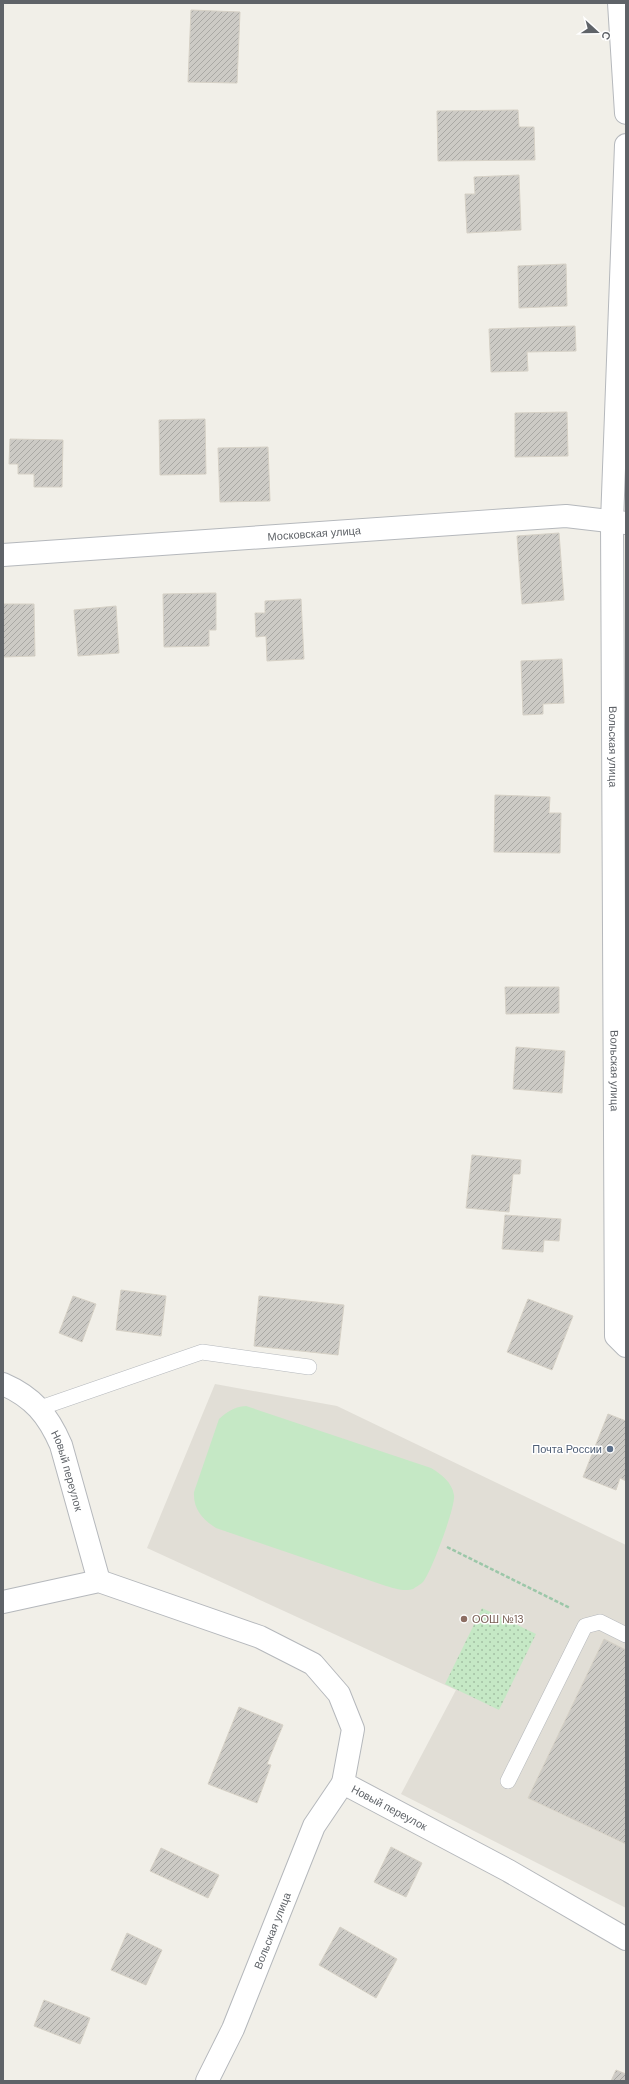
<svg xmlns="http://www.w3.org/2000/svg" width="629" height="2084" font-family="'DM Sans',sans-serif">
	<defs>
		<pattern id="green-dots" width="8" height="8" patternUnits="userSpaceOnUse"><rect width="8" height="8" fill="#c5e8c5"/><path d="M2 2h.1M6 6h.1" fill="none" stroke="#a3c0a4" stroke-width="1.8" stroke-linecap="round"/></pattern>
		<pattern id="building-hatch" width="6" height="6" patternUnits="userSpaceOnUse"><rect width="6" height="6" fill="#cccac5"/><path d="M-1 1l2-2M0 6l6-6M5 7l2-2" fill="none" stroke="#a9a8a4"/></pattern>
	</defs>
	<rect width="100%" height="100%" fill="#f1efe8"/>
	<path fill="#e1ded6" d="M215,1384L337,1406L626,1545V1908L401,1794L456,1690L147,1548Z"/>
	<path fill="url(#green-dots)" d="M482,1608L536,1634L499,1710L445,1684Z"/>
	<path fill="#c5e8c5" d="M246,1406L431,1468C441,1474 452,1482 454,1495C456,1506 431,1573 423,1582C421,1584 416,1587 413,1589C405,1592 393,1588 386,1586L216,1528C202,1519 193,1509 194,1492L219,1419C228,1411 234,1407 246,1406Z"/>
	<path fill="url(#building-hatch)" stroke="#d6d1c6" d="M191,10L240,12L237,83L188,82Z
		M518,110L519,127H534L535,160L438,161L437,111Z
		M519,175L521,230L467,233L465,194H475L474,177Z
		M566,264L567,306L519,308L518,266Z
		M575,326L576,351L527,352L528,371L491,372L489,329Z
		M567,412L568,456L515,457V413Z
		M205,419L206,474L160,475L159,420Z
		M10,439L63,440L62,487H34V474H18V464H9Z
		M268,447L270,501L220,502L218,448Z
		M559,533L564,600L522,604L517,536Z
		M216,593V630H209V646L164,647L163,594Z
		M301,599L304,659L267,661L266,636L256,637L255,613H265V601Z
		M3,604H34L35,656L3,657Z
		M116,606L119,653L78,656L74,610Z
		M562,659L564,703L543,704V714L523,715L521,661Z
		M495,795L550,797L549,813H561L560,853L494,852Z
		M505,987H559V1013L506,1014Z
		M516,1047L565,1051L562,1093L513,1089Z
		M472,1155L521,1160L520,1174H513L509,1212L466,1208Z
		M505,1215L561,1219L559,1241L544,1240L543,1252L502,1249Z
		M121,1290L166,1296L161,1336L116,1330Z
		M73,1296L96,1304L82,1342L59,1333Z
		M259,1296L344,1305L338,1355L254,1346Z
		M528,1299L573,1316L552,1370L507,1352Z
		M608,1414L626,1421V1481L620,1478L616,1490L583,1477Z
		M604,1639L626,1650V1844L528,1798Z
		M239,1707L283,1725L267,1764L271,1765L257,1803L208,1784Z
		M391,1847L422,1863L406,1897L374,1882Z
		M161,1848L219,1875L208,1898L150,1871Z
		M340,1927L397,1959L376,1998L319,1965Z
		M127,1933L162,1950L146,1985L111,1970Z
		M44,2000L90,2018L80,2044L34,2026Z
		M616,2070L626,2074V2081H611Z"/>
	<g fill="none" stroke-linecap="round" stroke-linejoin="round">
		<defs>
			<path id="lane" d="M40,1408L202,1352L309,1367
				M508,1781L585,1626L600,1622L626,1635"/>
			<g id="street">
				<path d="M619,3L626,113"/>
				<path id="s1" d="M626,145L612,522L616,1336L626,1346"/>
				<path id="s2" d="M3,555L566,516L626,523"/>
				<path id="s3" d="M3,1384C33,1397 48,1415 61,1445L99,1581"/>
				<path id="s4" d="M3,1602L99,1581L260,1637L313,1664L339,1694L353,1729L343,1783L509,1871L626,1939"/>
				<path id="s5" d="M207,2081L233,2029L314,1826L343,1783"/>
			</g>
		</defs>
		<use href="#lane" stroke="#b5b8bc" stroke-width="16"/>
		<use href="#street" stroke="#b5b8bc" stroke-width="24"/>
		<path stroke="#9cc7a9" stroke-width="2.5" stroke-dasharray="4 2" stroke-linecap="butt" d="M447,1547L570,1608"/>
		<use href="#lane" stroke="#fff" stroke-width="15"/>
		<use href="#street" stroke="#fff" stroke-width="22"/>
	</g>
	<circle fill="#5c6f8a" stroke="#fff" stroke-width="1.5" cx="610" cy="1449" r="4"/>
	<circle fill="#8d6e63" stroke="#fff" stroke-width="1.5" cx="464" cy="1619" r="4"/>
	<g text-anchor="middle" stroke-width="3" stroke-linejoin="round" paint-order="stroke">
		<g font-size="11" fill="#5f6368" stroke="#fff">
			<text dy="4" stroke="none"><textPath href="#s2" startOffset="312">Московская улица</textPath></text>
			<text dy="4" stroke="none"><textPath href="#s1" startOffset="602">Вольская улица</textPath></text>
			<text dy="4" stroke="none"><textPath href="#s1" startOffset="926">Вольская улица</textPath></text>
			<text dy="4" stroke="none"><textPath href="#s3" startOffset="113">Новый переулок</textPath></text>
			<text dy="4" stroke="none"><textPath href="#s4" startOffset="513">Новый переулок</textPath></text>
			<text dy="4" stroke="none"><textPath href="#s5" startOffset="164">Вольская улица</textPath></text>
		</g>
		<g font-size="11" fill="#4e5e75" stroke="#fff" text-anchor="end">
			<text x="602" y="1453">Почта России</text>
		</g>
		<g font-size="11" fill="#785e54" stroke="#fff" text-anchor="start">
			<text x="472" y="1623">ООШ №13</text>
		</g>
	</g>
	<rect width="629" height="2084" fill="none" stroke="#5f6368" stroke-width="8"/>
	<g transform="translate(597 32) rotate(111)" stroke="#ffffff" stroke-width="3" paint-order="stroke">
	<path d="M0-3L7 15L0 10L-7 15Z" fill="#5f6368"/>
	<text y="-6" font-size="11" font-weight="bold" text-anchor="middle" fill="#5f6368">С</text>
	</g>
</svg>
